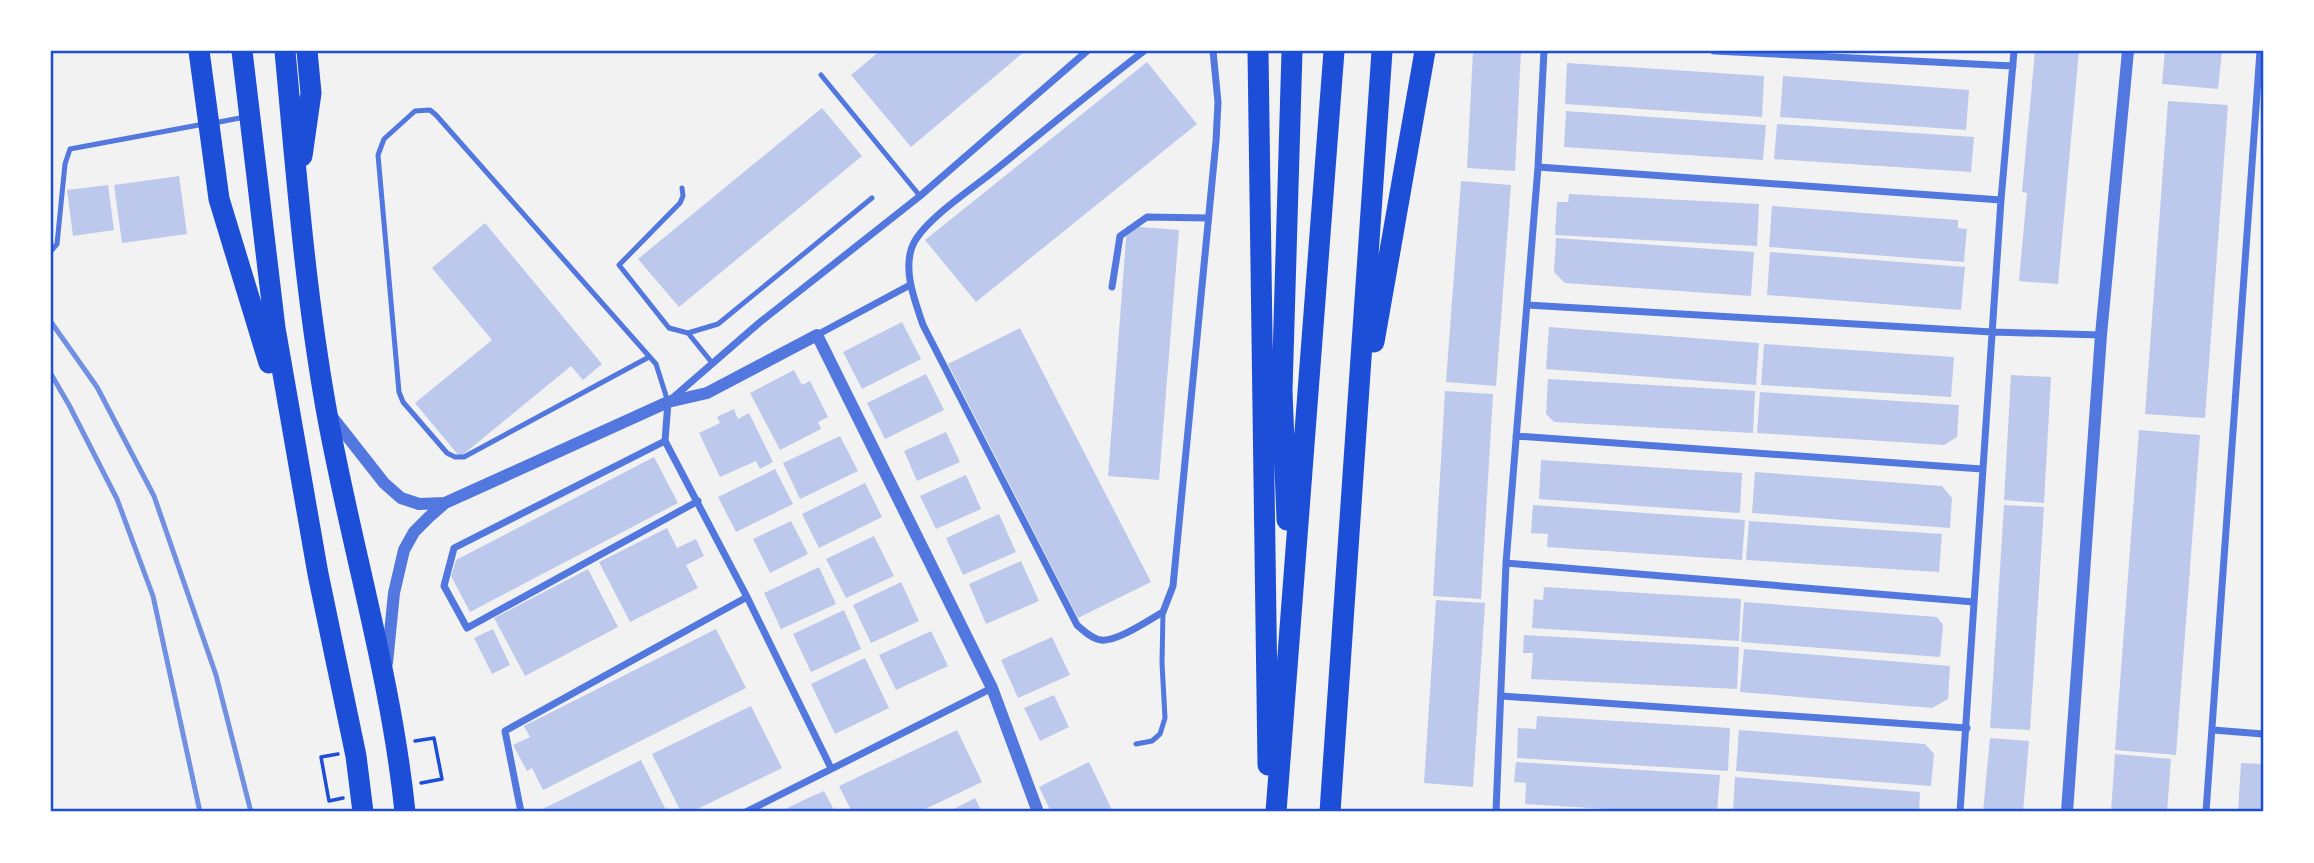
<svg xmlns="http://www.w3.org/2000/svg" width="2314" height="863" font-family="'Roboto Serif',serif">
	<rect width="100%" height="100%" fill="#f2f2f2"/>
	<path fill="#bdc9ec" d="M880,51H1025L911,147L851,75Z
		M1473,51H1521L1515,171L1467,168Z
		M2035,51H2079L2058,284L2019,281L2027,193L2022,192Z
		M2165,51H2222L2218,89L2162,84Z
		M1147,62L1197,124L976,302L925,240Z
		M1567,63L1764,76L1762,117L1565,104Z
		M1783,76L1969,90L1966,130L1780,117Z
		M2168,101L2228,105L2205,418L2145,414Z
		M822,108L862,156L679,307L638,259Z
		M1566,111L1766,125L1763,160L1564,147Z
		M1777,124L1974,137L1971,172L1774,159Z
		M179,176L187,234L122,243L114,185Z
		M1461,181L1511,185L1496,386L1446,382Z
		M108,185L114,230L73,236L67,190Z
		M1569,194L1759,204L1757,246L1555,235L1557,202H1568Z
		M1772,206L1958,220V228L1967,229L1964,262L1769,247Z
		M485,223L602,364L583,380L571,366L460,457L415,403L492,340L432,268Z
		M1127,226L1179,230L1159,480L1108,476Z
		M1556,238L1754,252L1751,296L1565,283L1554,272Z
		M1770,252L1965,267L1961,310L1767,295Z
		M902,322L921,359L862,389L843,352Z
		M1549,327L1759,343L1756,385L1546,369Z
		M1020,328L1151,582L1078,618L948,364Z
		M1764,344L1954,357L1951,397L1761,385Z
		M794,370L802,385L810,381L828,417L818,422L821,429L780,450L750,393Z
		M926,374L944,410L885,439L867,403Z
		M2011,375L2051,377L2044,503L2004,500Z
		M1548,379L1755,391L1753,433L1554,422L1546,414Z
		M1445,391L1493,394L1481,599L1433,596Z
		M1760,392L1959,405L1957,437L1944,445L1757,433Z
		M734,409L738,419L749,413L773,462L760,469L756,461L720,477L699,433L720,423L717,417Z
		M2139,430L2200,435L2176,755L2115,750Z
		M946,432L960,462L917,481L904,451Z
		M840,436L858,471L800,499L783,463Z
		M654,457L678,503L470,612L451,576L456,560Z
		M1541,460L1742,473L1740,513L1539,499Z
		M775,469L793,504L736,532L718,497Z
		M1755,472L1942,486L1952,498L1950,528L1752,513Z
		M966,475L981,509L936,529L920,496Z
		M865,483L882,517L819,548L802,514Z
		M1533,505L1745,520L1742,560L1547,547L1548,534L1531,533Z
		M2004,505L2044,507L2030,730L1990,728Z
		M999,514L1016,552L963,575L946,538Z
		M791,521L808,554L770,573L753,539Z
		M1749,521L1942,534L1939,572L1746,560Z
		M667,528L677,548L696,539L704,556L686,565L698,588L630,622L599,562Z
		M874,536L894,576L846,598L826,559Z
		M1021,561L1039,601L986,624L969,584Z
		M819,567L836,604L781,629L764,593Z
		M588,569L618,627L525,676L494,618Z
		M901,582L919,621L871,643L853,605Z
		M1544,587L1741,599L1739,641L1532,628L1534,599L1543,600Z
		M1436,600L1485,603L1473,787L1424,783Z
		M1744,602L1937,617L1943,625L1940,657L1741,642Z
		M844,610L861,649L811,672L793,634Z
		M493,629L510,665L492,674L474,638Z
		M716,629L746,688L543,790L532,768L527,771L513,745L530,737L524,726Z
		M931,631L948,666L896,690L879,655Z
		M1524,635L1739,647L1737,689L1531,679L1533,653H1523Z
		M1052,637L1070,675L1018,698L1001,660Z
		M1744,649L1950,666L1948,699L1932,708L1740,692Z
		M865,658L889,708L835,734L811,684Z
		M1054,695L1069,727L1040,741L1024,708Z
		M751,706L782,768L691,812H681L652,754Z
		M1537,716L1730,728L1728,771L1517,758L1518,728L1536,729Z
		M957,730L982,782L919,812H852L839,786Z
		M1739,730L1925,744L1934,754L1931,786L1736,771Z
		M1990,738L2029,741L2023,812H1983Z
		M2115,754L2171,759L2167,812H2111Z
		M641,760L667,812H536L557,802Z
		M1089,762L1113,812H1051L1039,787Z
		M1516,762L1720,775L1717,812H1656L1525,804L1526,783L1514,782Z
		M2241,763L2263,764V812H2238Z
		M1735,777L1920,792L1919,812H1733Z
		M824,791L835,812H779L808,798Z
		M975,798L982,812H947L952,810Z"/>
	<g fill="none" stroke-linecap="round" stroke-linejoin="round">
		<path stroke="#1d4ed8" stroke-width="3.5" d="M415,741L434,738L442,779L421,783
			M338,754L321,757L329,801L343,798"/>
		<path stroke="#5277de" stroke-width="5" d="M821,75L920,196
			M214,123L245,117
			M682,188L683,196L680,203L619,265L669,328L688,333L718,324L872,198
			M51,251L57,244L65,164L70,149L204,124
			M688,333L713,364
			M649,357L464,457H455L447,453L403,402L399,392L378,155L384,139L415,111L430,110L436,115L656,364L668,402
			M1136,744L1152,741L1160,734L1165,718L1162,663L1163,612"/>
		<path stroke="#5277de" stroke-width="7" d="M1144,51C1093,90 1044,131 994,171C972,189 921,222 912,247C903,272 915,301 923,325L1077,625C1084,631 1092,639 1101,640C1117,642 1149,620 1163,612L1173,586L1216,141L1218,102L1213,51
			M1714,51L2013,66
			M1538,167L2001,200
			M1112,287L1120,236L1147,217L1208,218
			M1527,305L1992,332L2101,335
			M817,335L910,285
			M1516,436L1982,469
			M665,441L454,548L444,586L467,628L698,501
			M1506,563L1974,602
			M1501,696L1967,728
			M2213,730L2263,734
			M831,768L747,597L665,441L668,402L759,323L920,196L1087,51
			M521,812L505,731L747,597
			M746,812L992,688
			M1496,812L1506,563L1538,167L1544,51
			M1960,812L2001,200L2014,51
			M2206,812L2260,51"/>
		<path stroke="#5277de" stroke-width="12" d="M329,413L384,483L401,498L419,504L445,503
			M387,663L394,593L404,550L414,532L429,517L445,503L668,402L707,393L817,335L992,688L1038,812
			M2067,812L2101,335L2128,51"/>
		<path stroke="#1d4ed8" stroke-width="21" d="M199,51L219,199L269,363
			M242,51L275,328L318,574L356,756L363,812
			M285,51C296,170 305,290 326,408C350,543 391,675 405,812
			M1258,51L1268,765
			M302,156L311,93L307,51
			M1374,342L1425,51
			M1287,520L1282,391L1292,51
			M1276,812L1334,51
			M1330,812L1382,51"/>
		<path stroke="#7290e2" stroke-width="5" d="M51,322L97,387L154,496L216,675L251,812
			M51,374L69,405L117,499L153,596L200,812"/>
	</g>
	<rect width="2314" height="863" fill="none" stroke="#ffffff" stroke-width="105"/>
	<rect x="52" y="52" width="2210" height="758" fill="none" stroke="#1d4ed8" stroke-width="2.5"/>
</svg>
